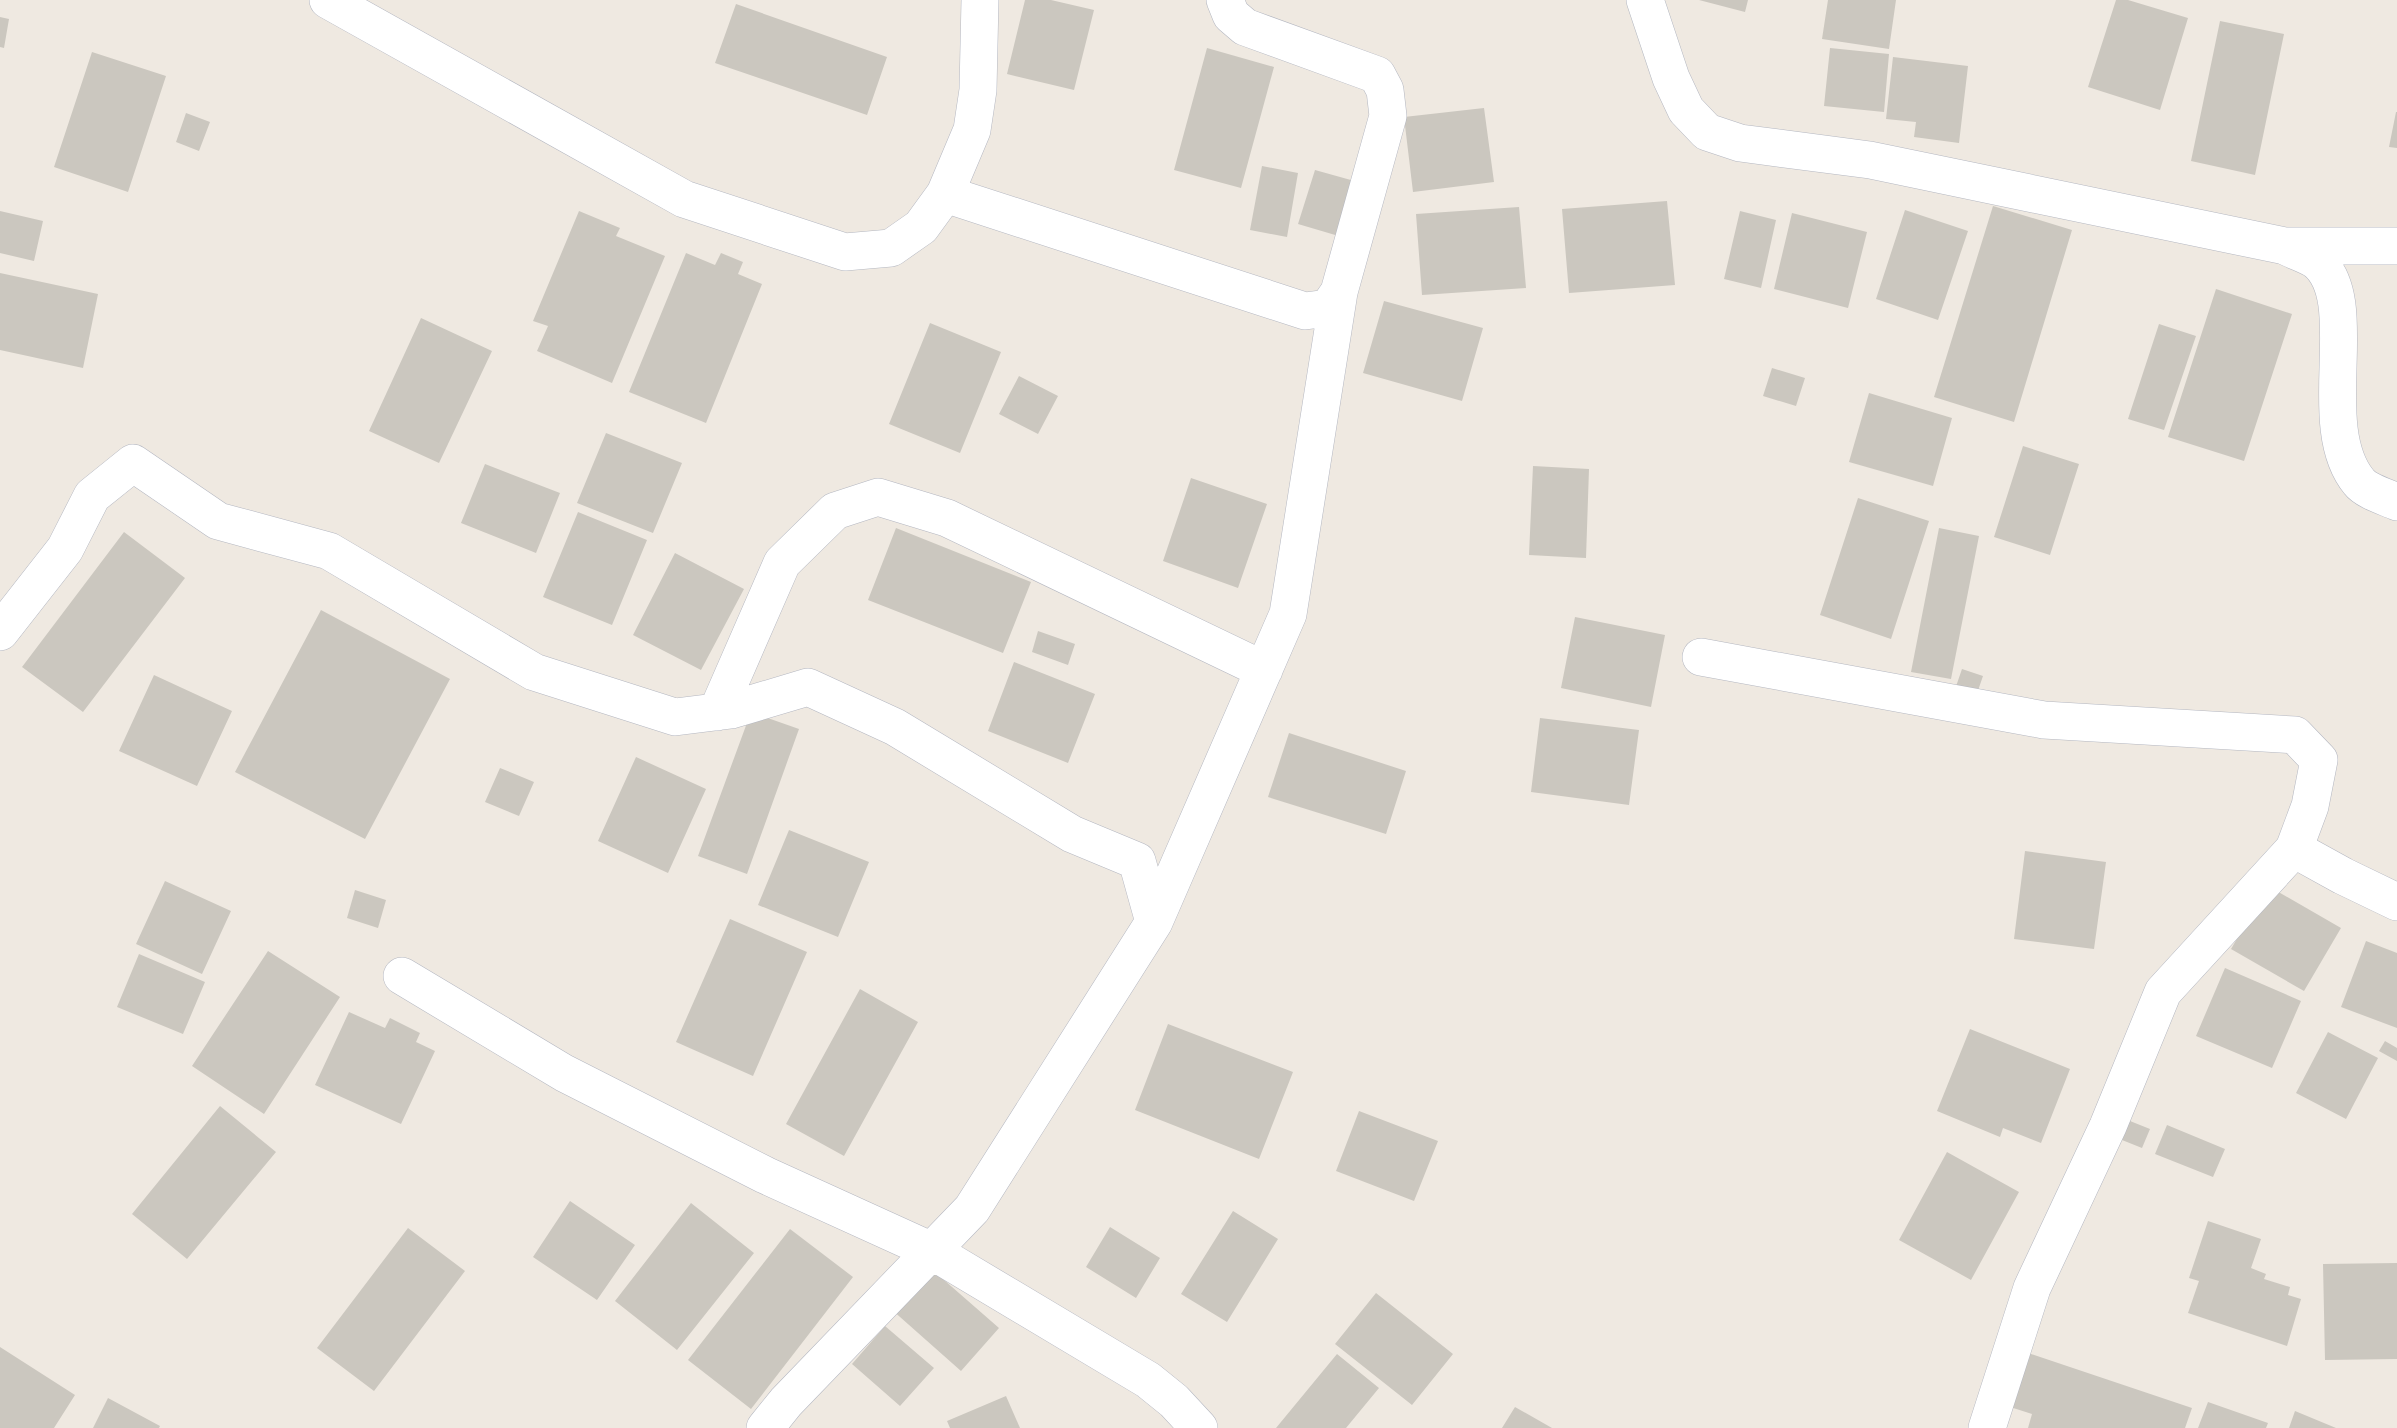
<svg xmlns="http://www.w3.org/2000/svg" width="2397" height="1428" font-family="Arial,sans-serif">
	<rect width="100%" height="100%" fill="#efe9e1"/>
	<path fill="#cbc7bf" d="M1025,0H1051L1094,10L1074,90L1007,74Z
		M1699,0H1748L1745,12Z
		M1828,0H1896L1889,49L1822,39Z
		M2116,0H2128L2188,18L2160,110L2088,87Z
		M736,4L887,57L867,115L715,63Z
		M0,17L9,19L4,48L0,47Z
		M2220,21L2284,34L2255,175L2191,161Z
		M1207,48L1274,67L1241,188L1174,170Z
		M1830,48L1889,54L1884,112L1824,106Z
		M92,52L166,76L128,192L54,167Z
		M1893,57L1968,66L1959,143L1914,137L1916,122L1886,119Z
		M1484,108L1494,182L1413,192L1404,117Z
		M2396,112H2397V148L2389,147Z
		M186,113L210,122L199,151L176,142Z
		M1262,166L1298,173L1287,237L1250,230Z
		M1315,170L1358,182L1342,237L1298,224Z
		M1667,201L1675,285L1569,293L1562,209Z
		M1993,206L2072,230L2014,422L1934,397Z
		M1519,207L1526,288L1422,295L1416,214Z
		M1905,210L1968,231L1938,320L1876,299Z
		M0,211L43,221L34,261L0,253Z
		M579,211L620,228L616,236L665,256L612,383L537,351L548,326L533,321Z
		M1740,211L1776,220L1761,288L1724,279Z
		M1792,213L1867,232L1848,308L1774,289Z
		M686,253L715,265L721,253L743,262L738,274L762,284L706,423L629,392Z
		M0,273L98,294L83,368L0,350Z
		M2216,289L2292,314L2244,461L2168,437Z
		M1384,301L1483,328L1462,401L1363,373Z
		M421,318L492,351L439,463L369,431Z
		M930,323L1001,352L960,453L889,424Z
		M2159,324L2196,336L2164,430L2128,419Z
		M1772,368L1805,378L1796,406L1763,396Z
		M1019,376L1058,396L1038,434L999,414Z
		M1869,393L1952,418L1933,486L1849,462Z
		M606,433L682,463L653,533L577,503Z
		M2023,446L2079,464L2050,555L1994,537Z
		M485,464L560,493L536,553L461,523Z
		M1533,466L1589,469L1586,558L1529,555Z
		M1191,478L1267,504L1238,588L1163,561Z
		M1858,498L1929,521L1891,639L1820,615Z
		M578,512L647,540L612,625L543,597Z
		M896,528L1031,582L1003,653L868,600Z
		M1939,528L1979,536L1951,679L1911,672Z
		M124,532L185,578L83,712L22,667Z
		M675,553L744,589L701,670L633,635Z
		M321,610L450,679L365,839L235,772Z
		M1575,617L1665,635L1651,707L1561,688Z
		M1038,631L1075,644L1068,665L1032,652Z
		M1014,662L1095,694L1068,763L988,731Z
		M1962,669L1983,676L1973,705L1952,698Z
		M154,675L232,711L197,786L119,751Z
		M751,712L799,729L747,874L698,856Z
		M1540,718L1639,730L1629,805L1531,792Z
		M1289,733L1406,771L1386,834L1268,797Z
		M636,757L706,789L668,873L598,841Z
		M500,768L534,782L519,816L485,802Z
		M789,830L869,862L838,937L758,905Z
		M2025,851L2106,862L2094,949L2014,939Z
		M165,881L231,911L202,974L136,944Z
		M2268,886L2341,928L2304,991L2231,949Z
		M355,890L386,900L378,928L347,918Z
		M730,919L807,952L753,1076L676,1042Z
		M2366,941L2397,953V1028L2341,1007Z
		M268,951L340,997L264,1114L192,1066Z
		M139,954L205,982L183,1034L117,1007Z
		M2225,968L2301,1001L2272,1068L2196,1036Z
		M860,989L918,1022L844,1156L786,1124Z
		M349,1012L385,1028L390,1018L420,1033L416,1042L435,1051L401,1124L315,1085Z
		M1168,1024L1293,1072L1259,1159L1135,1110Z
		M1970,1029L2070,1069L2041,1143L2003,1128L2000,1137L1937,1111Z
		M2328,1032L2378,1058L2346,1119L2296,1093Z
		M2385,1041L2397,1048V1061L2379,1051Z
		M220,1106L276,1152L187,1259L132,1214Z
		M1359,1111L1438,1141L1414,1201L1336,1171Z
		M2130,1121L2150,1129L2142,1148L2122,1140Z
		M2167,1125L2225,1149L2213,1177L2155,1154Z
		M1947,1152L2019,1192L1971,1280L1899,1240Z
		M570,1201L635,1245L597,1300L533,1257Z
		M691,1203L754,1253L677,1350L615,1301Z
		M1233,1211L1278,1239L1227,1322L1181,1294Z
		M2208,1221L2261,1239L2251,1268L2266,1274L2264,1279L2290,1287L2288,1295L2301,1299L2287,1346L2188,1313L2199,1281L2189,1278Z
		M1110,1227L1160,1258L1136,1298L1086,1267Z
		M408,1228L465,1271L374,1391L317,1348Z
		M790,1229L853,1277L751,1409L688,1360Z
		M2397,1263V1359L2325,1360L2323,1264Z
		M928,1266L999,1328L961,1371L891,1309Z
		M1376,1293L1453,1354L1412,1405L1335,1344Z
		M885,1326L934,1368L900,1406L852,1364Z
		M0,1347L75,1395L54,1428H0Z
		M2025,1352L2192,1408L2185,1428H2028L2032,1414L2007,1406Z
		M1337,1354L1379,1388L1346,1428H1276Z
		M1006,1396L1020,1428H950L947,1421Z
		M108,1398L160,1426L159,1428H93Z
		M2208,1402L2268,1423L2266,1428H2198Z
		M1515,1407L1552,1428H1502Z
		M2295,1411L2336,1428H2289Z"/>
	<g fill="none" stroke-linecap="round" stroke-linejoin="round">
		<defs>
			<path id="street" d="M328,0L684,199L845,252L891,248L921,227L945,194L972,130L978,90L980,0
				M1645,0L1671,78L1686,110L1707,132L1740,143L1870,160L2285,246C2294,251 2306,254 2315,260C2366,298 2311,424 2359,482C2366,491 2386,497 2397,502
				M945,194L1305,311L1328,308L1339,292L1388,116L1385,90L1377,75L1245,27L1231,15L1225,0
				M2286,246H2397
				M0,632L65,549L92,496L133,463L218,521L329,551L534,672L675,717L731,710L808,687L895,727L1072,834L1137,861L1154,922
				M1701,657L2044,720L2295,735L2319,760L2310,806L2294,849L2343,876L2397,902
				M717,712L782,563L835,511L878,497L947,518L1264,670
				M402,976L564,1073L765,1175L932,1251L1148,1380L1174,1401L1199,1428
				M765,1428L786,1402L972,1209L1154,922L1288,614L1339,292
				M1987,1428L2032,1288L2108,1126L2163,992L2294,849"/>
		</defs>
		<use href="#street" stroke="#b4b7c1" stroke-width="38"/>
		<use href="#street" stroke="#fff" stroke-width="37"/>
	</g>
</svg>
